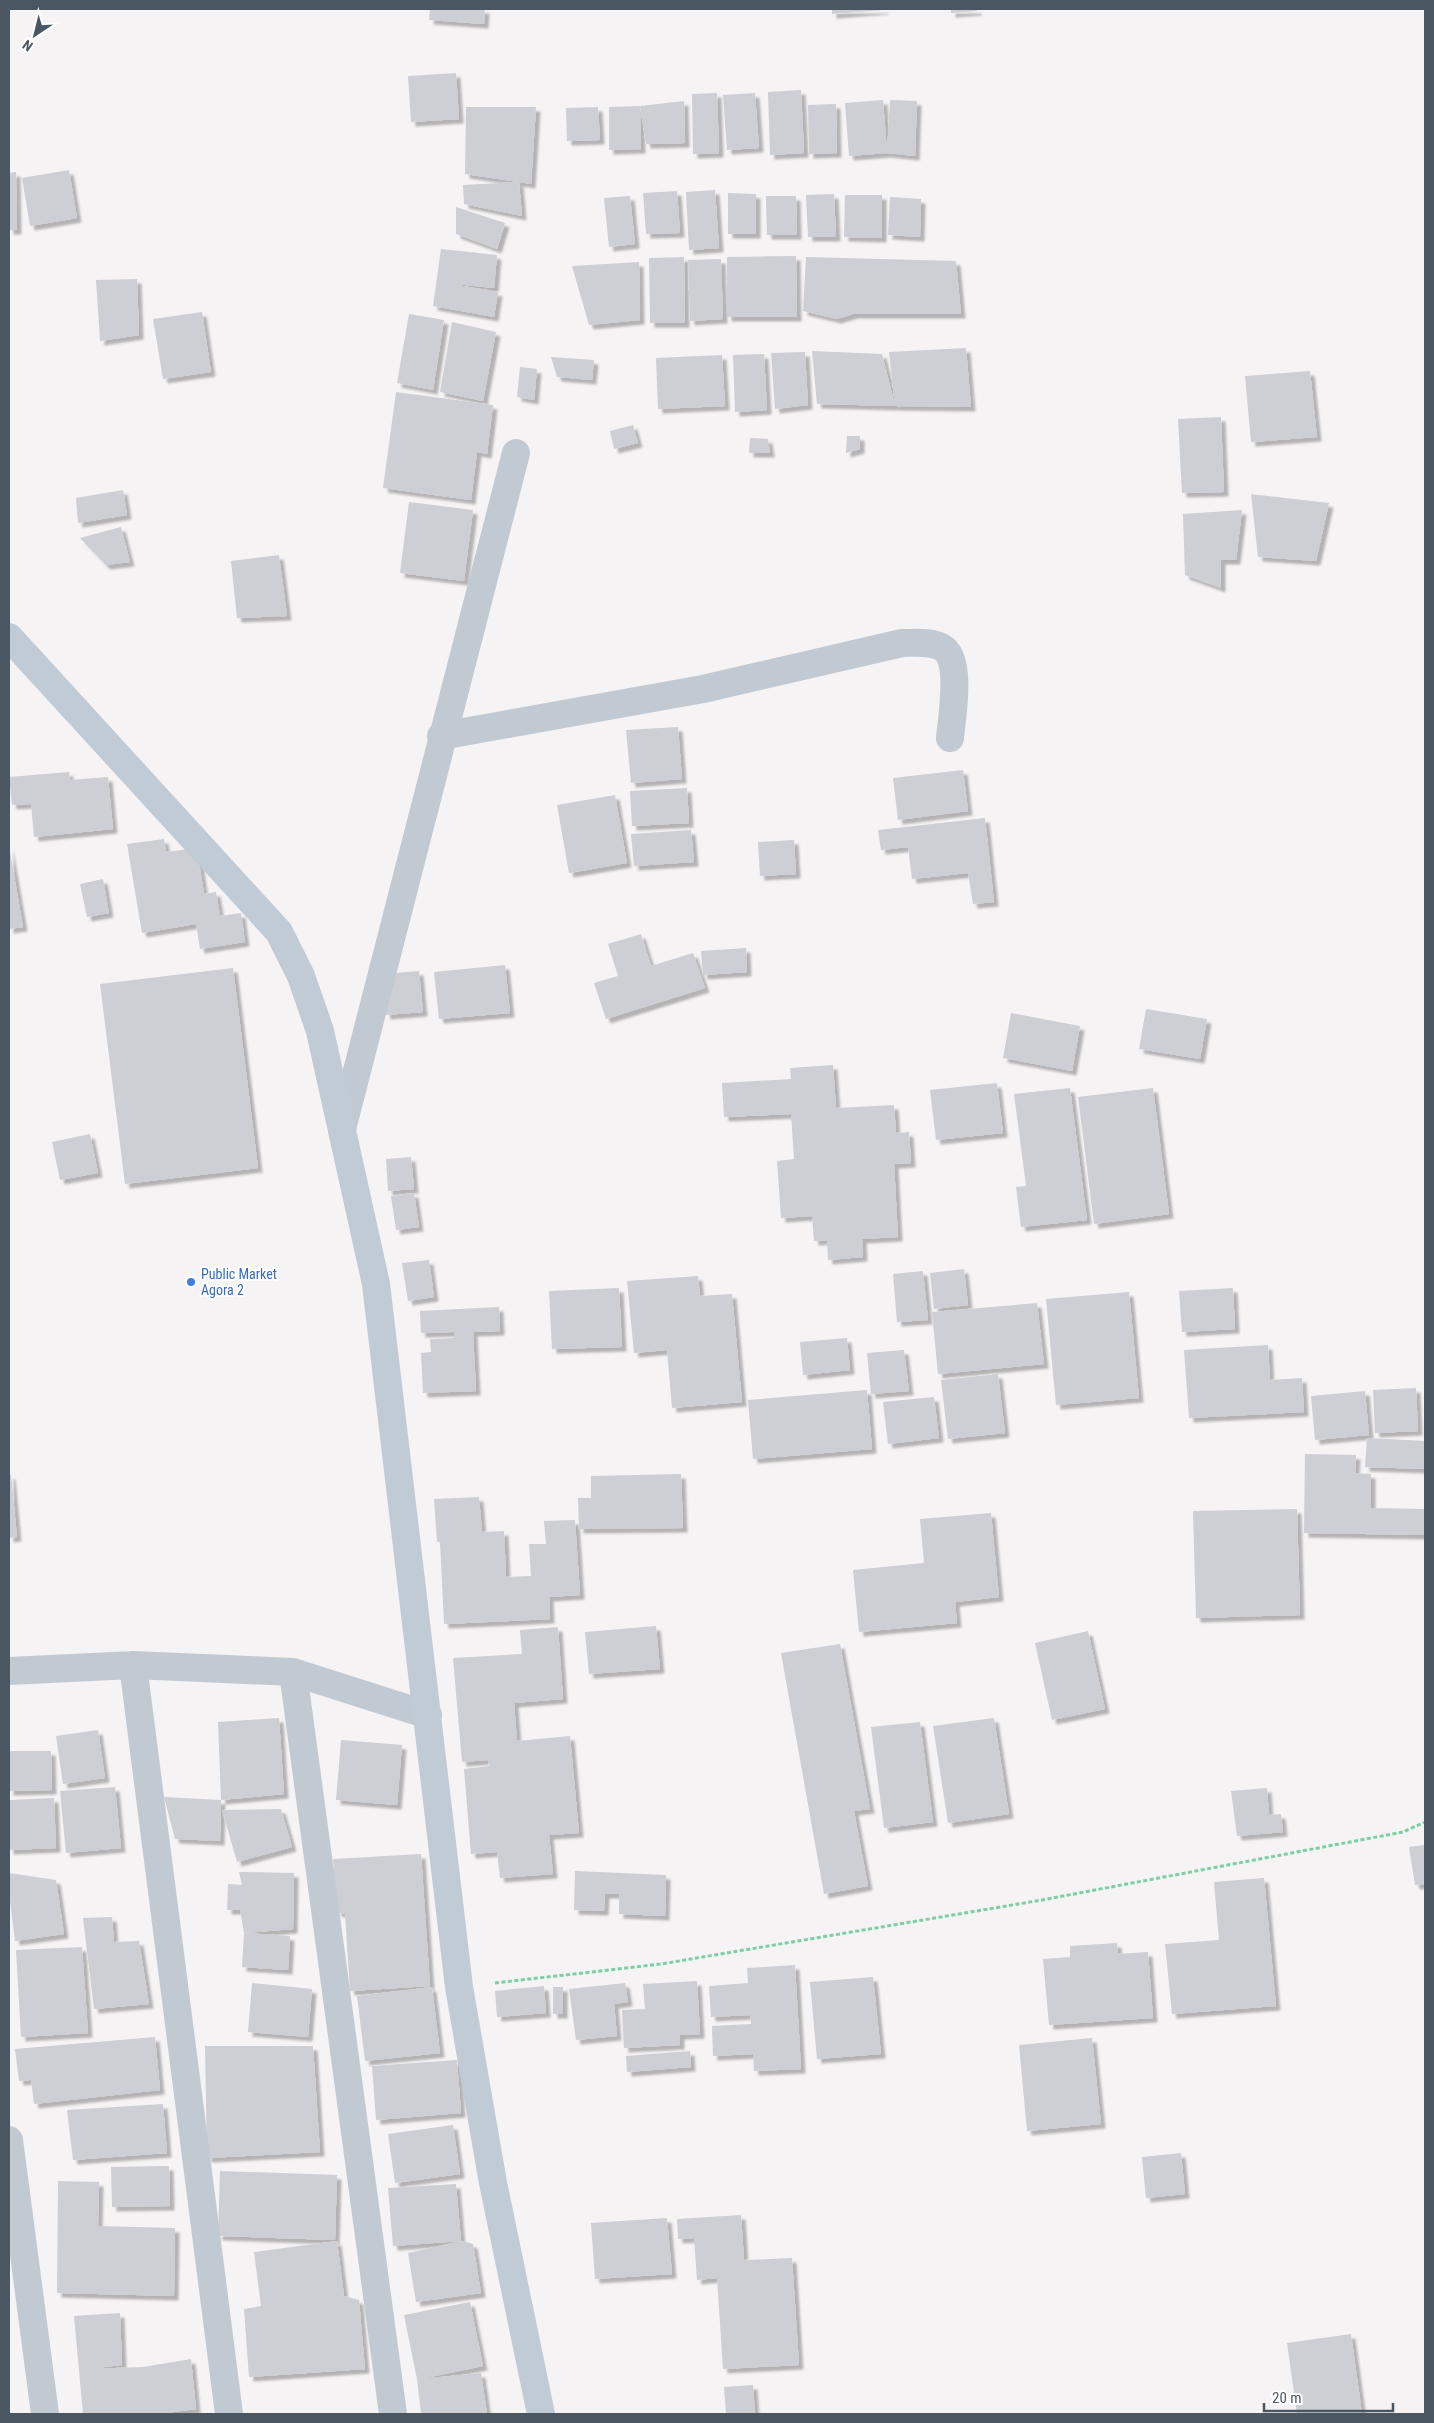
<svg xmlns="http://www.w3.org/2000/svg" width="1434" height="2423" font-family="'Roboto Condensed',sans-serif">
	<defs>
		<filter id="shadow"><feDropShadow dx="4.5" dy="4.5" stdDeviation="1" flood-color="#0004"/></filter>
	</defs>
	<rect width="100%" height="100%" fill="#f5f3f3"/>
	<path fill="#cdcfd5" filter="url(#shadow)" d="M430,9H485L484,24L429,20Z
		M832,9H884V10L832,14Z
		M951,9H977V11L951,13Z
		M456,73L459,119L411,122L408,76Z
		M801,90L804,153L770,155L768,92Z
		M717,93L719,153L693,154L692,94Z
		M755,93L759,148L727,150L723,95Z
		M883,100L887,153L849,156L845,103Z
		M890,100L917,101L915,156L887,153Z
		M684,101L685,143L646,144L640,106Z
		M836,104L837,153L809,154L808,105Z
		M640,106L641,149L609,150V107Z
		M466,107H536L531,184L519,182L522,216L464,204L463,185L519,182L465,174Z
		M598,107L600,140L567,141L566,108Z
		M69,170L77,218L30,226L22,178Z
		M16,172L17,230H9V173Z
		M715,190L719,248L689,250L686,192Z
		M677,191L680,233L646,234L643,193Z
		M728,193L756,194V234H728Z
		M834,194L836,237H808L806,195Z
		M845,195H882V238L844,237Z
		M630,196L635,244L609,247L604,198Z
		M766,196H796L797,235H767Z
		M890,197L921,199L920,237L888,235Z
		M456,207L505,223L497,249L456,234Z
		M441,249L497,255L494,288L446,283L498,292L494,317L433,306Z
		M796,256L797,317H727V257Z
		M684,257L685,323H650L649,258Z
		M806,257L956,261L961,314H853L837,319L803,311Z
		M721,259L723,319L690,321L688,260Z
		M639,262L640,320L589,325L572,266Z
		M137,279L139,335L100,341L96,280Z
		M202,312L211,372L163,379L153,319Z
		M409,314L444,320L433,390L397,383Z
		M452,322L496,332L483,401L440,392Z
		M966,348L971,407L895,406L889,352Z
		M812,351L882,354L895,406L817,404Z
		M805,352L808,405L775,409L771,353Z
		M764,354L767,410L735,412L733,355Z
		M722,355L725,406L658,409L656,358Z
		M551,357L594,360L592,380L557,377Z
		M520,367L537,369L534,400L517,397Z
		M1310,371L1317,437L1251,442L1245,376Z
		M396,392L493,405L487,454L477,452L471,500L383,488Z
		M1221,417L1224,492L1182,493L1178,419Z
		M633,425L638,443L614,449L610,431Z
		M847,436H860V449L846,453Z
		M750,438L768,439L770,453H749Z
		M123,490L127,515L78,523L76,498Z
		M1251,494L1329,503L1316,561L1258,557Z
		M409,502L473,510L464,581L400,573Z
		M1242,510L1236,560H1221V588L1185,575L1183,514Z
		M121,527L130,562L106,565L80,538Z
		M279,555L287,616L237,618L231,561Z
		M678,727L682,779L631,783L626,730Z
		M963,770L968,811L898,820L893,778Z
		M69,772L70,780L108,777L113,829L34,837L31,804L12,805L9,777Z
		M687,788L689,823L632,826L630,791Z
		M615,795L627,863L569,873L557,805Z
		M985,818L994,902L973,904L968,873L912,879L908,847L881,850L878,830Z
		M691,830L694,862L634,866L631,834Z
		M164,839L166,852L197,848L204,894L216,892L220,916L241,913L245,942L200,949L196,924L142,933L127,844Z
		M794,840L796,874L760,876L758,842Z
		M9,846L23,927L9,929Z
		M103,879L109,913L87,917L80,884Z
		M641,934L651,966L693,953L705,988L606,1019L594,983L618,976L608,944Z
		M746,948L747,972L703,975L701,951Z
		M505,965L510,1013L439,1019L434,972Z
		M233,968L258,1168L125,1184L100,984Z
		M419,971L423,1012L386,1015L382,974Z
		M1146,1009L1207,1019L1200,1059L1139,1049Z
		M1011,1013L1080,1026L1072,1071L1003,1058Z
		M833,1065L836,1108L894,1105L896,1133L909,1132L911,1163L894,1164L898,1237L862,1239L863,1257L828,1260L827,1240L814,1241L812,1216L781,1218L777,1161L794,1159L791,1114L724,1117L722,1083L791,1079L790,1068Z
		M997,1083L1003,1133L936,1140L930,1090Z
		M1070,1088L1087,1220L1021,1227L1016,1187L1026,1186L1014,1094Z
		M1153,1088L1169,1214L1094,1224L1078,1097Z
		M90,1134L98,1173L60,1180L52,1142Z
		M411,1157L414,1189L388,1191L386,1159Z
		M414,1193L419,1227L396,1230L391,1196Z
		M429,1260L434,1297L408,1301L402,1263Z
		M964,1269L968,1305L934,1309L930,1273Z
		M923,1271L928,1320L897,1322L893,1274Z
		M698,1276L700,1296L732,1294L742,1402L672,1408L667,1350L634,1353L627,1281Z
		M619,1288L622,1347L552,1349L549,1291Z
		M1233,1288L1235,1329L1182,1332L1179,1291Z
		M1129,1292L1139,1398L1056,1405L1046,1299Z
		M1037,1303L1044,1364L938,1374L932,1312Z
		M499,1307L500,1331L473,1332L476,1391L423,1393L421,1353L431,1352L430,1339L454,1338V1332L421,1333L420,1311Z
		M847,1338L850,1370L803,1375L800,1342Z
		M1268,1345L1270,1380L1302,1378L1304,1412L1189,1418L1184,1350Z
		M904,1350L909,1391L871,1394L867,1353Z
		M998,1374L1005,1433L948,1439L941,1380Z
		M1416,1388L1418,1431L1375,1433L1373,1390Z
		M867,1390L872,1449L753,1459L748,1400Z
		M1365,1391L1369,1435L1315,1440L1311,1396Z
		M934,1397L939,1438L888,1444L883,1402Z
		M1367,1438L1425,1441V1469L1365,1467Z
		M1305,1454L1356,1455L1355,1473L1371,1474V1508L1425,1509V1535L1304,1533Z
		M681,1474L683,1528L579,1529L578,1498H591V1476Z
		M9,1475H11L17,1537L9,1538Z
		M479,1497L482,1532L504,1531L506,1577L531,1576L529,1544H546L544,1521L575,1520L580,1595L549,1597L550,1619L444,1624L440,1542H437L434,1499Z
		M1297,1509L1300,1615L1196,1618L1193,1511Z
		M991,1513L999,1597L955,1602L957,1623L859,1632L853,1570L924,1563L920,1519Z
		M656,1626L660,1669L589,1674L585,1632Z
		M558,1627L563,1699L514,1703L517,1741L570,1736L579,1833L549,1835L553,1874L500,1878L497,1852L471,1854L464,1769L489,1766L488,1760L462,1762L453,1658L522,1654L520,1630Z
		M1088,1631L1105,1709L1052,1720L1035,1643Z
		M840,1644L870,1809L854,1811L868,1886L824,1894L781,1653Z
		M279,1718L284,1794L221,1800L218,1722Z
		M994,1718L1009,1814L948,1823L933,1726Z
		M920,1722L933,1822L884,1828L871,1727Z
		M98,1730L105,1778L63,1784L56,1736Z
		M341,1740L402,1745L397,1805L336,1800Z
		M9,1751H51L52,1790L9,1791Z
		M115,1787L121,1848L66,1853L60,1791Z
		M1267,1788L1269,1815L1281,1814L1283,1832L1237,1836L1231,1791Z
		M164,1797L221,1800L220,1841L175,1839Z
		M54,1798L56,1848L9,1850V1800Z
		M281,1809L292,1847L237,1862L222,1810Z
		M1425,1845V1884L1415,1885L1409,1847Z
		M421,1854L430,1986L350,1991L345,1914L337,1912L333,1859Z
		M575,1871L666,1875L665,1916L619,1914V1894H605L604,1911L574,1910Z
		M239,1872L294,1873L293,1929L244,1933L240,1910H227L228,1884L242,1885Z
		M9,1873L56,1880L64,1934L15,1941L9,1893Z
		M1264,1878L1276,2006L1172,2014L1165,1944L1219,1940L1214,1882Z
		M112,1917L114,1942L139,1941L149,2004L94,2009L83,1918Z
		M244,1933L290,1936L288,1970L242,1967Z
		M1117,1943L1118,1954L1148,1952L1153,2018L1049,2025L1043,1959L1070,1957V1946Z
		M82,1947L88,2033L21,2037L16,1950Z
		M795,1965L801,2069L754,2071L753,2054L713,2056L712,2026L751,2024L750,2015L711,2017L709,1986L748,1983L747,1968Z
		M873,1977L881,2054L817,2059L810,1982Z
		M697,1981L700,2034L680,2035V2045L624,2048L622,2010L645,2009L643,1984Z
		M252,1983L312,1989L308,2037L248,2032Z
		M625,1983L628,2002L614,2004L617,2036L576,2040L569,1989Z
		M544,1986L546,2013L497,2017L495,1991Z
		M432,1987L440,2053L365,2061L357,1996Z
		M553,1987H563V2014H553Z
		M155,2037L160,2090L34,2104L31,2080L19,2081L15,2049Z
		M1092,2038L1101,2124L1027,2131L1019,2045Z
		M205,2046H313L320,2152L207,2158Z
		M690,2051L691,2067L627,2072L626,2056Z
		M457,2060L461,2113L376,2120L372,2066Z
		M163,2104L167,2153L73,2160L67,2110Z
		M453,2125L460,2174L395,2183L388,2134Z
		M1181,2153L1185,2194L1146,2198L1142,2157Z
		M169,2166L170,2206L112,2207L111,2167Z
		M220,2171L337,2175L335,2240L218,2236Z
		M58,2181L99,2182L98,2226L175,2228L174,2296L57,2293Z
		M456,2184L461,2241L393,2246L388,2188Z
		M741,2215L744,2260L792,2258L799,2365L723,2369L717,2278L697,2280L694,2238L678,2239L677,2219Z
		M667,2218L672,2274L595,2279L591,2223Z
		M337,2241L344,2296L359,2300L365,2369L249,2377L244,2309L261,2306L254,2252Z
		M461,2241L473,2244L481,2293L416,2302L408,2253Z
		M470,2302L483,2366L420,2379L481,2373L487,2414H421L417,2379L404,2315Z
		M120,2313L122,2365L87,2369L143,2367L191,2359L196,2409L158,2414H83L74,2316Z
		M1351,2334L1362,2414H1297L1287,2343Z
		M753,2385L755,2414H726L724,2387Z"/>
	<g fill="none" stroke-linecap="round" stroke-linejoin="round">
		<path stroke="#7ad0a6" stroke-width="3" stroke-dasharray="4 2.5" stroke-linecap="butt" d="M495,1983L661,1964L1042,1900L1403,1832L1425,1822"/>
		<path stroke="#c1cad2" stroke-width="28" d="M441,736L703,689L902,643C915,643 932,641 943,648C962,661 952,716 950,738
			M342,1129L516,453
			M133,1665L229,2414
			M9,1671L133,1665L293,1672L428,1715
			M293,1672L393,2414
			M9,2140L45,2414"/>
		<path stroke="#c1cbd6" stroke-width="28" d="M9,637L279,932L301,976L320,1031L376,1284L459,1987L493,2183L541,2414"/>
	</g>
	<circle fill="#3f7fe0" stroke="#fff" stroke-width="2" cx="191" cy="1282" r="5"/>
	<g text-anchor="middle" stroke-width="4" stroke-linejoin="round" paint-order="stroke">
		<g font-size="14" fill="#366cbe" stroke="#fff" text-anchor="start">
			<text x="201" y="1279">Public Market<tspan x="201" dy="16">Agora 2</tspan></text>
		</g>
	</g>
	<rect width="1434" height="2423" fill="none" stroke="#4a5661" stroke-width="20"/>
	<g transform="translate(35 35) rotate(215)" stroke="#ffffff" stroke-width="4" paint-order="stroke">
	<path d="M0-4L9 19L0 12L-9 19Z" fill="#4a5661"/>
	<text y="-8" font-size="14" font-weight="bold" text-anchor="middle" fill="#4a5661">N</text>
	</g>
	<path d="M1264 2403v8h129v-8" fill="none" stroke="#4a5661" stroke-width="2.5"/>
	<text x="1272" y="2403" font-size="15" fill="#4a5661" stroke="#ffffff" stroke-width="4" paint-order="stroke">20 m</text>
</svg>
